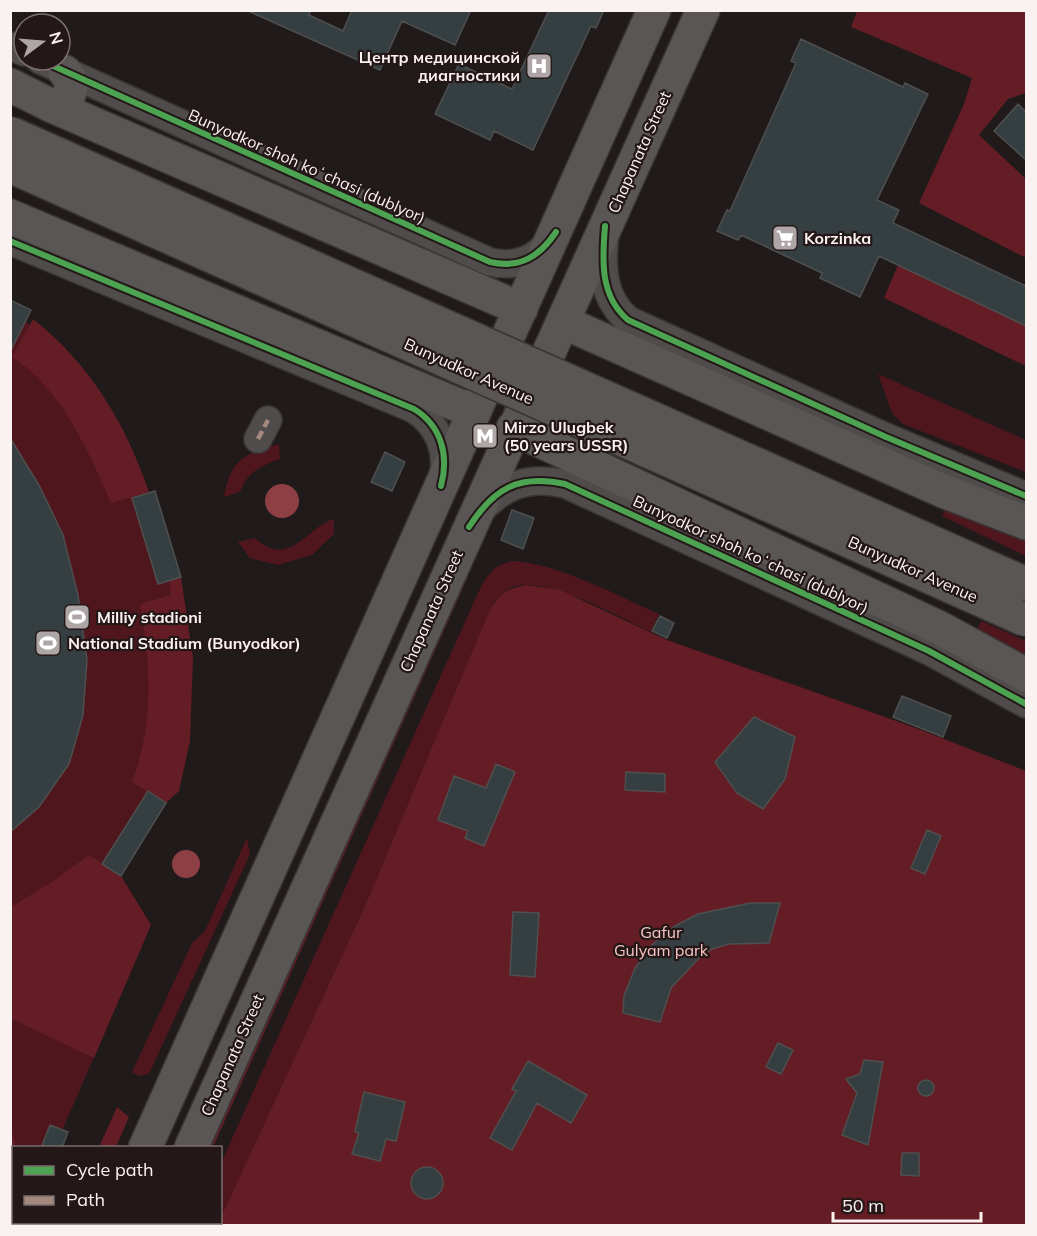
<svg xmlns="http://www.w3.org/2000/svg" width="1037" height="1236" font-family="Mulish,sans-serif">
	<rect width="100%" height="100%" fill="#211a1a"/>
	<path fill="#4f171d" d="M10,300L31,310L25,321L51,341L143,494L169,580L172,595L173,724L121,876L151,925L55,1147L14,1148L13,1211L10,1209Z
		M878,374L1026,440V472L903,424L892,413Z
		M279,444L280,459C262,465 246,473 240,492L224,497C230,460 245,453 279,444Z
		M949,501L1026,530V556L942,516Z
		M334,519V534L312,555L278,565L250,558L238,542L255,538C290,570 306,527 334,519Z
		M514,561C559,564 618,596 659,614L651,632C620,617 550,578 516,586C506,589 501,595 494,602L365,906L221,1218V1163L474,602C483,582 490,564 514,561Z
		M981,621L1026,641V658L977,630Z
		M247,838L250,854L149,1074L139,1076L132,1072L192,943L205,931Z"/>
	<path fill="#641d24" d="M857,11H1026V93L1008,99L979,135L1026,179V258L919,203L964,104L972,78L851,27Z
		M898,265L1026,326V366L884,298Z
		M33,319C90,364 126,424 149,492L111,503C89,452 61,388 12,357Z
		M462,574L468,577L213,1147L206,1148Z
		M181,577L193,658L190,741L179,791L166,803L132,782C154,724 151,664 140,604L171,595L169,580Z
		M526,585L560,590L667,640L916,728L1026,771V1225L217,1226L365,906L489,612C498,595 507,588 526,585Z
		M89,855L121,876L151,925L94,1058L10,1018L11,907L55,880Z
		M117,1107L129,1117L116,1147H99Z
		M11,1128L16,1147L14,1148L13,1211L10,1209Z"/>
	<path fill="#8d3f43" d="M265 501a17 17 0 1 1 34 0a17 17 0 1 1-34 0Z
		M172 864a14 14 0 1 1 28 0a14 14 0 1 1-28 0Z"/>
	<path fill="#353e41" stroke="#4f4f4f" stroke-width="1.5" d="M246,10H311L309,15L343,31L352,10H471L455,45L402,21L380,70Z
		M549,10H604L596,28L591,26L533,150L494,131L490,140L435,114L459,64L512,89Z
		M801,39L903,87L905,83L928,94L877,200L899,210L893,223L1026,286V326L879,256L860,297L820,278L822,273L741,235L738,240L717,231L727,210L730,211L796,63L791,61Z
		M1018,104L1026,112V160L994,131Z
		M10,300L31,310L10,352Z
		M10,438L39,485L63,535L78,595L87,660L83,715L69,764L39,807L10,832Z
		M385,452L405,462L392,491L371,482Z
		M155,491L181,577L158,584L132,498Z
		M512,510L534,518L523,549L501,540Z
		M660,616L674,623L667,638L652,631Z
		M902,696L951,716L943,737L893,717Z
		M754,717L795,737L785,779L763,809L737,793L715,762Z
		M496,764L515,772L484,846L465,838L468,831L438,820L454,776L486,788Z
		M626,772L665,774V792L625,790Z
		M148,791L166,803L121,876L102,864Z
		M927,830L941,836L925,874L911,868Z
		M750,903H780L769,943L729,944L712,949L699,958L671,988L660,1022L623,1013L624,996L635,968L653,944L675,926L698,914Z
		M513,912L539,913L535,977L510,975Z
		M778,1043L793,1050L781,1074L766,1067Z
		M864,1060L883,1062L868,1145L842,1135L857,1093L846,1079L860,1074Z
		M528,1061L587,1095L571,1123L537,1103L512,1150L490,1138L516,1091L512,1089Z
		M918 1088a8 8 0 1 1 16 0a8 8 0 1 1-16 0Z
		M364,1092L405,1102L396,1141L386,1139L380,1161L352,1154L359,1133L355,1132Z
		M50,1125L68,1132L62,1148H41Z
		M902,1153H919V1176L901,1175Z
		M411 1183a16 16 0 1 1 32 0a16 16 0 1 1-32 0Z"/>
	<g fill="none" stroke-linecap="round" stroke-linejoin="round">
		<defs>
			<path id="minor" d="M10,46L24,52
				M40,60L490,262C516,268 537,259 552,238
				M605,234C601,266 602,298 628,320L886,437L1026,496
				M10,241L414,409C439,425 450,453 442,481
				M258,439L268,420
				M480,511C505,484 529,476 565,484L929,651L1026,704"/>
			<path id="major" d="M10,85L50,105L521,309
				M50,105C68,105 78,87 65,72
				M10,216L474,412
				M563,322L943,491L1026,523
				M513,428L940,628L1026,675
				M145,1148L654,10
				M191,1148L703,10
				M111,1226L112,1222
				M156,1226L157,1222"/>
		</defs>
		<use href="#minor" stroke="#3a3535" stroke-width="30"/>
		<use href="#major" stroke="#3a3535" stroke-width="36"/>
		<use href="#minor" stroke="#504c4c" stroke-width="27"/>
		<use href="#major" stroke="#5b5656" stroke-width="33"/>
		<defs>
			<path id="major-bridge" d="M10,133L1026,584
				M10,166L1026,620"/>
		</defs>
		<use href="#major-bridge" stroke="#3a3535" stroke-width="36" stroke-linecap="butt"/>
		<use href="#major-bridge" stroke="#5b5656" stroke-width="33"/>
		<path stroke="#a5887d" stroke-width="4.5" stroke-dasharray="9 4.5" stroke-linecap="butt" d="M258,439L268,420"/>
		<defs>
			<path id="cycleway" d="M40,60L490,262C520,269 540,256 556,232
				M605,226C602,261 600,296 628,320L886,437L1026,496
				M10,241L414,409C442,426 449,456 441,486
				M469,527C494,488 519,474 565,484L929,651L1026,704"/>
		</defs>
		<use href="#cycleway" stroke="#241717" stroke-width="10"/>
		<use href="#cycleway" stroke="#4ca352" stroke-width="6"/>
	</g>
	<defs>
		<symbol id="hospital-square" viewBox="-11 -11 22 22"><rect x="-9" y="-9" width="18" height="18" rx="4" fill="#aea6a6" stroke="#241717"/><path d="M-5-5h3v3.5h4V-5h3V5h-3V1.5h-4V5h-3Z" fill="#fff"/></symbol>
		<symbol id="supermarket-square" viewBox="-11 -11 22 22"><rect x="-9" y="-9" width="18" height="18" rx="4" fill="#aea6a6" stroke="#241717"/><path d="M-6-5.5h2.5l.6 2H6L4.5 2H-2.5L-4.4-4H-6ZM-1.5 3.2a1.3 1.3 0 1 0 .1 0ZM3 3.2a1.3 1.3 0 1 0 .1 0Z" fill="#fff"/></symbol>
		<symbol id="metro-square" viewBox="-11 -11 22 22"><rect x="-9" y="-9" width="18" height="18" rx="4" fill="#aea6a6" stroke="#241717"/><path d="M-5.5 5V-5H-3L0 0L3-5H5.5V5H3V-.5L0 4L-3-.5V5Z" fill="#fff"/></symbol>
		<symbol id="stadium-square" viewBox="-11 -11 22 22"><rect x="-9" y="-9" width="18" height="18" rx="4" fill="#aea6a6" stroke="#241717"/><path d="M0-5a6.5 5 0 1 0 0 10a6.5 5 0 1 0 0-10ZM-3.5-1.8h7v3.6h-7Z" fill="#fff"/></symbol>
	</defs>
	<g fill-rule="evenodd">
		<use href="#hospital-square" x="524" y="51" width="30" height="30"/>
		<use href="#supermarket-square" x="770" y="223" width="30" height="30"/>
		<use href="#metro-square" x="470" y="421" width="30" height="30"/>
		<use href="#stadium-square" x="62" y="602" width="30" height="30"/>
		<use href="#stadium-square" x="33" y="628" width="30" height="30"/>
	</g>
	<g text-anchor="middle" stroke-width="4.5" stroke-linejoin="round" paint-order="stroke">
		<g font-size="16" font-weight="bold" fill="#faf1f1" stroke="#241717" text-anchor="start">
			<text x="520" y="63" text-anchor="end">Центр медицинской<tspan x="520" dy="18">диагностики</tspan></text>
			<text x="804" y="244">Korzinka</text>
			<text x="504" y="433">Mirzo Ulugbek<tspan x="504" dy="18">(50 years USSR)</tspan></text>
			<text x="97" y="623">Milliy stadioni</text>
			<text x="68" y="649">National Stadium (Bunyodkor)</text>
		</g>
		<g font-size="16" fill="#faf1f1" stroke="#241717">
			<text transform="translate(639 152) rotate(-66)" y="6">Chapanata Street</text>
			<text transform="translate(307 166) rotate(24)" y="6">Bunyodkor shoh koʻchasi (dublyor)</text>
			<text transform="translate(469 371) rotate(24)" y="6">Bunyudkor Avenue</text>
			<text transform="translate(751 554) rotate(25)" y="6">Bunyodkor shoh koʻchasi (dublyor)</text>
			<text transform="translate(913 569) rotate(24)" y="6">Bunyudkor Avenue</text>
			<text transform="translate(431 611) rotate(-66)" y="6">Chapanata Street</text>
			<text transform="translate(232 1055) rotate(-66)" y="6">Chapanata Street</text>
		</g>
		<g font-size="16" fill="#f7c5c4" stroke="#241717">
			<text x="661" y="938">Gafur<tspan x="661" dy="18">Gulyam park</tspan></text>
		</g>
	</g>
	<rect width="1037" height="1236" fill="none" stroke="#faf1f1" stroke-width="24"/>
	<rect x="12" y="1146" width="210" height="78" fill="#241717" stroke="#7a6e6e" stroke-width="1.5"/>
	<rect x="24" y="1166" width="30" height="9" fill="#4ca352" stroke="#7a6e6e" stroke-width="1.5"/>
	<text x="66" y="1176" font-size="18" fill="#faf1f1">Cycle path</text>
	<rect x="24" y="1196" width="30" height="9" fill="#a5887d" stroke="#7a6e6e" stroke-width="1.5"/>
	<text x="66" y="1206" font-size="18" fill="#faf1f1">Path</text>
	<g transform="translate(42 42) rotate(74)"><circle r="28" fill="#241717" stroke="#7a6e6e" stroke-width="1.5"/>
	<path d="M0-4.5L10 22L0 15L-10 22Z" fill="#aea6a6"/>
	<text y="-9" font-size="16" font-weight="bold" text-anchor="middle" fill="#faf1f1">N</text>
	</g>
	<path d="M833 1212v9h148v-9" fill="none" stroke="#faf1f1" stroke-width="3"/>
	<text x="842" y="1212" font-size="18" fill="#faf1f1" stroke="#241717" stroke-width="4.5" paint-order="stroke">50 m</text>
</svg>
